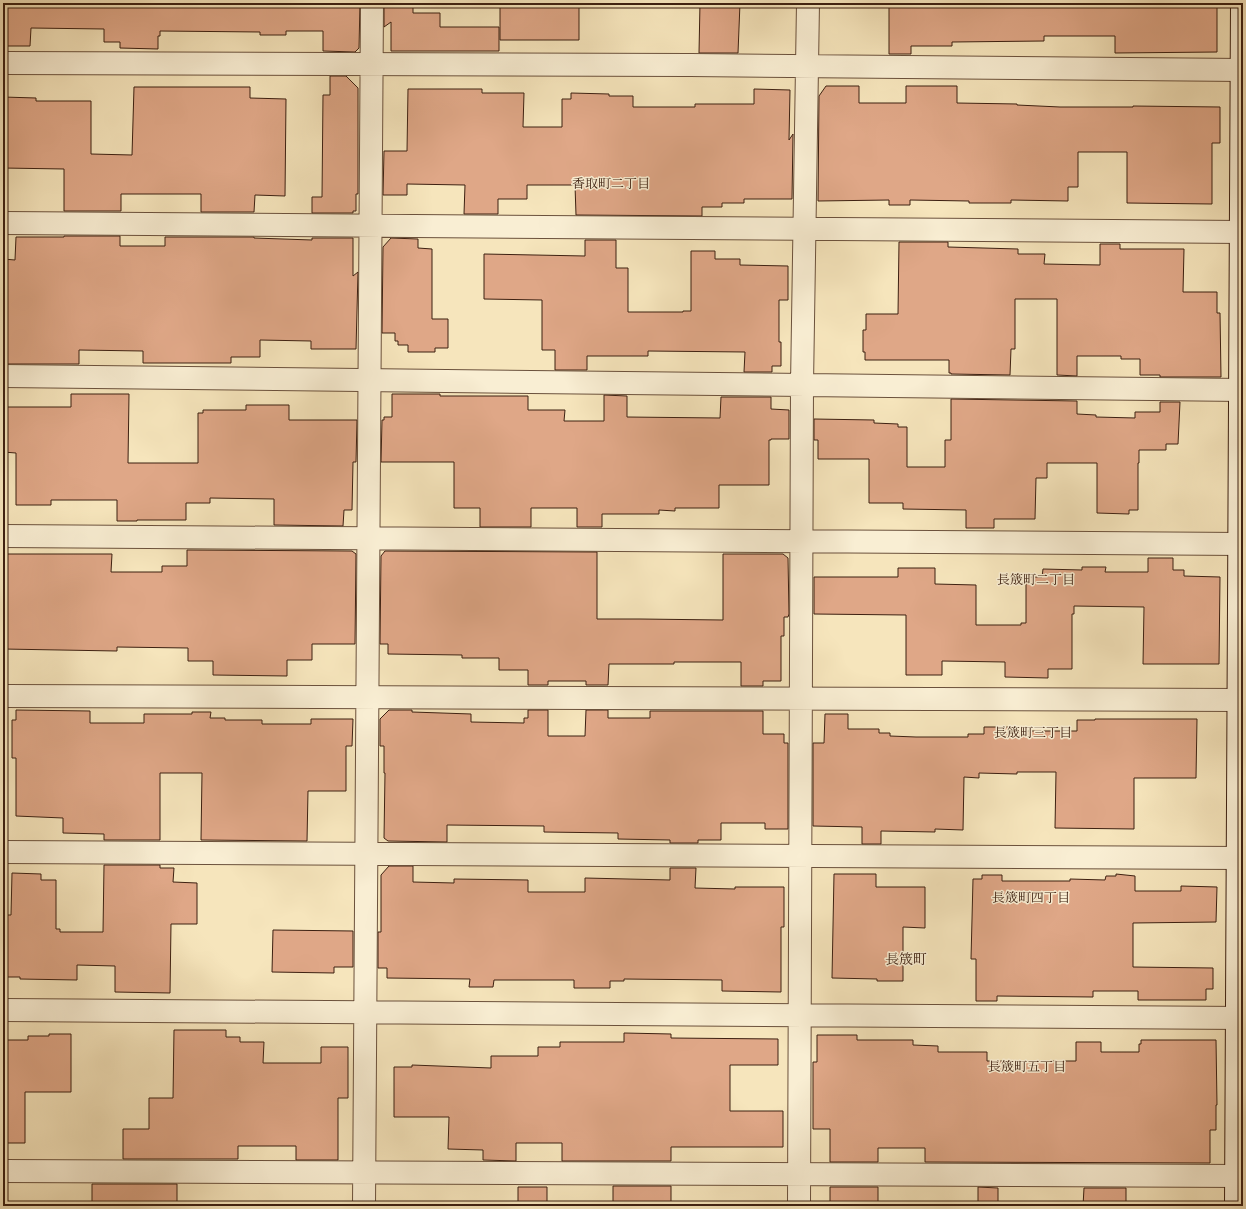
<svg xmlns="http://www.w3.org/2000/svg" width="1246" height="1209" font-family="'IM FELL Great Primer','Noto Serif JP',serif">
	<rect width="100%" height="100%" fill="#f6e5bc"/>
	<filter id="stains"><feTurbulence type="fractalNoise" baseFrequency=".005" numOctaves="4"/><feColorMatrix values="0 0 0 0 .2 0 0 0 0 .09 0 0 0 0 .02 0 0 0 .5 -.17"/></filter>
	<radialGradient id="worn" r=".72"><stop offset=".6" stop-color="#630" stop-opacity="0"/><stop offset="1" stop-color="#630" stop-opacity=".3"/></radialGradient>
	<path fill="#dfa787" stroke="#3d2011" d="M3,3H360L359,48L355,52L323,51V31H286V35H260V32L160,31V36H158V49L120,48V42H104V29L31,28L30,46H3Z
		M384,3H414L413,4V13H440V27H499V51H391V22L384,27Z
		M508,3H579V40H500V4Z
		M700,3H740L738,53H699Z
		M889,3H1217V52L1115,53V36H1044V41L952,42V46H911V54H889Z
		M330,76H346L358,88V194H356V211H353V213H312V197H322L323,95H330Z
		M826,86H859V103H906V86H957V103L1017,104V105L1060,107H1133V106L1220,107V143H1212V204L1127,203V152H1078V187H1068V201L1011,200V203H969V201L910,200V205H889V200L818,201L819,96Z
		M134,87H250V98L286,99L285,196L255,195L254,212H201V194H121V211H64V169L3,168V97L36,98V101H91V154L132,155Z
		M408,89H482V93H524L523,127H562V99H571V93L609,94V96H633V107H695V104H754V89L790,90L789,140L793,134L792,199H744V203H722V207H702V216L576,215L575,185H527V199H498V214H464L465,185L407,184V195H383L384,151H407Z
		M64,236H120V246H165V237H254V238L312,240V238H353V276L358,272L356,349H311V341L260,340V357H231V363H143V351L79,350V364H3V259L15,260L16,237H64Z
		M391,238L418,239V248L432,249V319H448V348H435V352H408V345H398V341H395V333H382L383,247Z
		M585,240H616V268H628V312H683V311H691V251H715V259H740V265L788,266V300H779V342H781V366H772V372H744L745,352L648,351V356H587V370H555V350H542V300L484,299V254L585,256Z
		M899,242H948V247L1018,249V254H1045L1044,264L1100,265V244H1120V249H1184L1183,292H1217V313H1220L1221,377H1160V375H1140V359H1121V356H1077V376L1057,375V299H1015V349H1011L1010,375L951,374V373H949V360H865V352H863V330H866V314H898Z
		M71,394H129L128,463H198V413H203V410H246V405H289V420H357L356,462H353L352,510H344L343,526L274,525V499L210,498V503H186V520H137V521H117V500H51V505H16V453L3,452V407H71Z
		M392,394H440V396H528V410H565L564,421H604V395L627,396V417L720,418L721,397H771V409L789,410V439H771V440H769V485H719V508H675V511L659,510V514H602V527H577V508H531V527H480V508H454V462H381L382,420H384V417H392Z
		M951,399L1077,401V414L1096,415V417L1135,418V412H1160V402H1180L1178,444H1166V450H1139V463H1138V510H1129V514L1097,513V463H1047V478H1036L1035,519H994V528H966V510L903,509V503H869V459H818V440H814V419L874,420V423L898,424V427H907V467H945V440H951Z
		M187,550L352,551L356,554L355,644H312V660H287V676L213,675V661H188V648L117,647V651L3,649V554H112L111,572H162V566H187Z
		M385,551L597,552V619H640L723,620V554H783L788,558L789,614L788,617H784V636H781V681H763V686H741V662H674V664H609L608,685H586V681H548V685H528V670H499V658H462V655L388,654V644H380L381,556Z
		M1148,558H1173V570H1184V576L1220,577L1219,664H1143L1144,607L1074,606V614H1072V669H1048V678L1005,677V662L942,661V675H906V615L814,614V577H898V568H935V584L976,585V625H1021V623H1026V577H1042L1043,569L1082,570V567H1106L1105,572H1148Z
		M16,710L90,711V723H144V714H192V712H211L210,718H225V720H262V724H311V719H353L352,746H346V791H308L307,841L201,840L202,773H160V840H104V834L63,833V818L16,816V758H12V720H16Z
		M389,710H412V712L471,714V722L524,723V718H528V710H548V736H585L586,710H608V718H650V711H763V734H784V743H788V829H765V823H721V840H698V843H670V840L618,839V833L544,832V826L447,825V842L388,841L384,838L385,773H384V746H380V719Z
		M825,714H848V729H879V733H890V736L916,737H968V734H984V727H1017V731H1077V720H1095V719H1197L1196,778H1134V829L1055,828L1056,772H1017V774L979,773V778L964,777L963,830L935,829V832L881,831V844H862V827L813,826V743H824Z
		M104,865H160V868H174L173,882L197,883V924H171L170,993L115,992V966L77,965V980L20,979V977H5V971H3V915H11L12,873L41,874V880H56V929H60V932H103Z
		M389,866H413V882L454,883V879L528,880V892H585V878L670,880V868H696L695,888L735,889V887H784V927H781V992L722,991V980L624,979V981H610V988H574V980H494L493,987H469L470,979L387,978V968H378V932H381V875Z
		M834,874H876V887H925V928L903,927V981H877V979L832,978Z
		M1116,874L1135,876V891H1181V886L1217,887L1216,922L1133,923V967L1213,968V989H1206V1000H1138V991H1093V997L997,996V1001H976V959H971L973,879H982V875H1002V881H1070V879L1105,880L1106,876H1116Z
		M273,930L353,931V967H334V973L272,972Z
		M174,1030H226V1037H240V1042H264L263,1063H321V1047H348V1098H338V1160H296V1146H238V1159H123V1129H149V1098H173Z
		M624,1033L671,1034V1038L778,1039V1065H730V1111H783V1147H671V1161H562V1143H516V1161L483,1160V1150L448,1149L449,1117H394V1067H412V1065L491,1068V1056H538V1047H560V1042H624Z
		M49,1034H71V1092H25V1143H3V1040H28V1036H49Z
		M817,1035H857V1040H913V1045L938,1046V1052H987V1061H1076V1042H1101V1052H1139V1044H1141V1040H1216L1217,1105H1216V1130H1210V1163L925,1162V1148H878V1162H830V1129H813V1062H817Z
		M92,1184H177V1206H92Z
		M613,1186H671V1206H613Z
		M518,1187H547V1206H518Z
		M830,1187H878V1206H830Z
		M978,1187L998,1188V1206H978Z
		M1084,1188H1126V1206H1083Z"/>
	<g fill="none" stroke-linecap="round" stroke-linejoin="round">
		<defs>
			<path id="street" d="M3,63L690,65L1243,70
				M3,223L1243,232
				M3,376L1243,390
				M3,536L1243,544
				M3,696L1243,700
				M3,852L1243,858
				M3,1010L1243,1018
				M3,1171L1243,1176
				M364,1206L372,3
				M799,1206L802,385L808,3"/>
			<path id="secondary" d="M1236,1206L1242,3"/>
		</defs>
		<use href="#street" stroke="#6b513c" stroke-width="24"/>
		<use href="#secondary" stroke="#3d2011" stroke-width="24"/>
		<use href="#street" stroke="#f9eed3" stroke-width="22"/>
		<use href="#secondary" stroke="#f9eed3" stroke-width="22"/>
	</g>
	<g text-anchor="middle" stroke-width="3" stroke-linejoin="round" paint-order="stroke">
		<g font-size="13" fill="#3d2011" stroke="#f9eed3">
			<text x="611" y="188">香取町二丁目</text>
			<text x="1036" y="584">長筬町二丁目</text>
			<text x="1033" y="737">長筬町三丁目</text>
			<text x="1031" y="902">長筬町四丁目</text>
			<text x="1027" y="1071">長筬町五丁目</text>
		</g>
		<g font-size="14" fill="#3d2011" stroke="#f9eed3">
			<text x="906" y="964">長筬町</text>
		</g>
	</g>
	<rect width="1246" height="1209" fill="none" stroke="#f6e5bc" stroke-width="16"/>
	<rect x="4" y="4" width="1238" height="1201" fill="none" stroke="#3d2011" stroke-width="2"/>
	<rect x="8" y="8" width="1230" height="1193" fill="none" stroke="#3d2011"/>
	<rect width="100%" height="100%" filter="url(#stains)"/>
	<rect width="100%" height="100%" fill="url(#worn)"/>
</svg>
